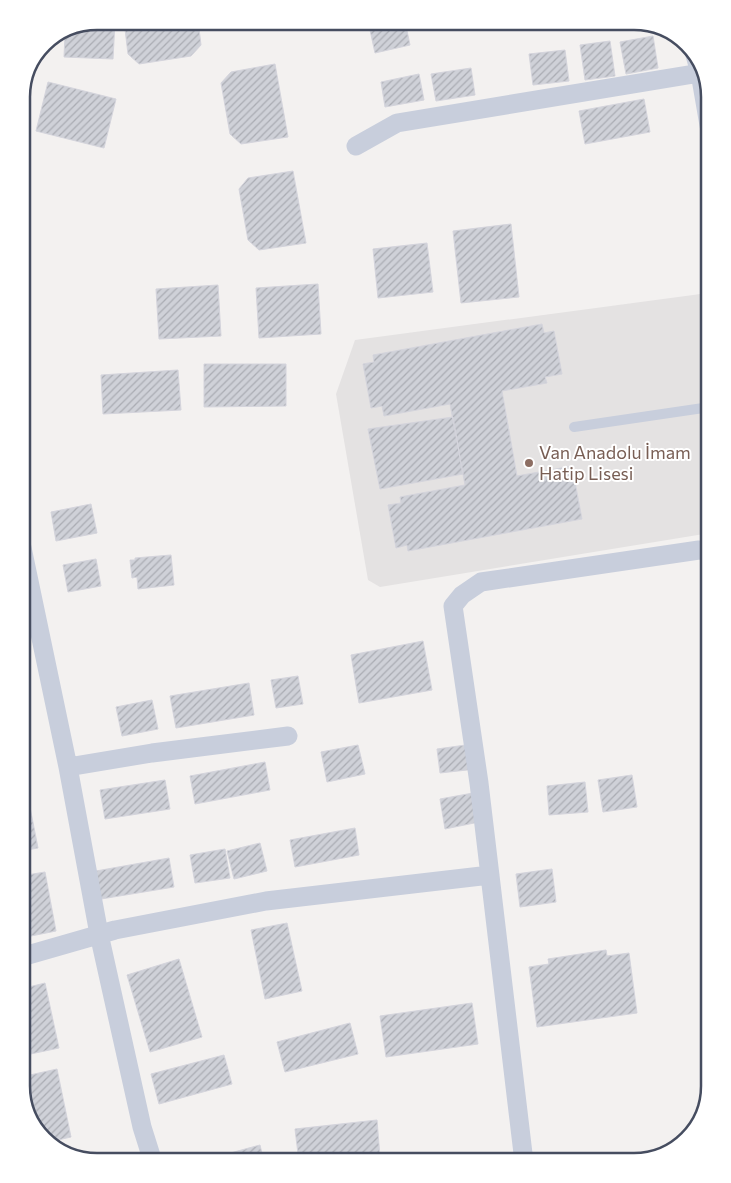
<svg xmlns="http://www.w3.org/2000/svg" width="731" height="1183" font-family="Commissioner,sans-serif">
	<defs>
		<pattern id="building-hatch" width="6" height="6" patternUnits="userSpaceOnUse" patternTransform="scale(1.25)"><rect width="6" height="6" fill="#cfd1d8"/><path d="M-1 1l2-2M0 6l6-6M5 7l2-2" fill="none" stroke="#aaacb3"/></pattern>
	</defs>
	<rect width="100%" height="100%" fill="#f3f1f0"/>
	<path fill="#e4e2e2" d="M708,293L710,303V533L380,587L368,580L336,394L355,340Z"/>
	<path fill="url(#building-hatch)" stroke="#d4d4dc" d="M97,21L115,22L113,59L64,57L65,35Z
		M124,21H198L201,45L191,56L139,64L128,54Z
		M368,21H405L410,45L375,53Z
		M653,36L658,68L626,74L620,42Z
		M610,41L615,76L585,80L580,45Z
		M565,50L569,81L533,85L529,54Z
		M275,64L288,137L241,144L230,134L221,83L231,72Z
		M471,68L475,95L436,101L431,74Z
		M419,74L424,100L385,107L381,82Z
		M48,82L116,99L104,148L36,131Z
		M644,99L650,132L585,144L579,111Z
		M293,171L306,243L259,250L248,240L239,189L248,178Z
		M511,224L519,297L461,303L453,231Z
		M427,243L433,292L378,298L373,249Z
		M318,284L321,334L259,338L256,288Z
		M218,285L221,336L159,339L156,289Z
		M542,324L544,333L554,331L562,374L545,377L547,383L502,391L517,476L572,466L582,519L408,551L407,545L396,548L388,505L401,503L400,497L465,485L450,404L384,416L382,406L371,408L363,364L374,362L373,355Z
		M204,364H286V406L204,407Z
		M178,370L181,410L103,414L101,375Z
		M453,417L463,474L380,489L368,429Z
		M91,504L97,533L56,541L51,512Z
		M171,555L174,585L138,589L137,577L132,578L130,560H135V558Z
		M96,559L101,586L68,592L63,565Z
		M423,641L432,690L359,703L351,655Z
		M298,676L303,704L276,708L271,680Z
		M249,683L254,715L176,728L170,696Z
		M152,700L158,729L122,736L116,707Z
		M473,744L476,769L440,773L437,749Z
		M358,745L365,774L327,782L321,752Z
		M265,762L270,790L195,804L190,776Z
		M632,775L637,807L603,812L598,780Z
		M165,780L170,809L105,819L100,790Z
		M585,782L588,812L549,815L547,786Z
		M27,792L38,848L21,851V793Z
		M473,793L479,822L445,829L440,799Z
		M355,828L359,855L295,867L290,840Z
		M260,843L267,871L234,879L227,851Z
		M225,849L230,878L195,883L190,855Z
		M169,858L174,887L101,899L96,871Z
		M552,869L556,902L520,907L516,874Z
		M45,872L56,931L21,938V876Z
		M710,880V909L708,910L702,882Z
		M287,923L302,991L265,999L251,930Z
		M606,950L607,956L629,953L637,1013L537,1027L529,967L549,964L548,959Z
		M179,959L202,1037L150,1052L127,975Z
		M45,983L59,1048L21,1056V989Z
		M472,1003L478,1044L386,1057L380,1016Z
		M350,1023L358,1054L285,1072L277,1042Z
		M224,1055L232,1084L159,1104L151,1074Z
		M57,1069L71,1137L49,1142L29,1120L21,1086V1077Z
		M377,1120L380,1157L337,1162H299L295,1129Z
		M260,1145L264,1162H197Z"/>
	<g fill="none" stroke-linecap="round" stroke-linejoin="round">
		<path stroke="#c8cedc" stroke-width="10" d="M574,427L710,407"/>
		<path stroke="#c8cedc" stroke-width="19" d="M695,55L700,73L710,131
			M356,146L397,123L700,73
			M21,543L68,767L99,934L142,1127L153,1162
			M68,767L152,753L288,736
			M21,957L115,930L266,901L490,875
			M524,1162L479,783L453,606L462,595L481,582L699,550L710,552"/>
	</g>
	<circle fill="#8d6e63" stroke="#fff" stroke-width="2" cx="529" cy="463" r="5"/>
	<g text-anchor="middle" stroke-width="4" stroke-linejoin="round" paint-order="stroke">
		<g font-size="18" fill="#785e54" stroke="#fff" text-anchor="start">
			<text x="539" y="459">Van Anadolu İmam<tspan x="539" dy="21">Hatip Lisesi</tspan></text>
		</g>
	</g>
	<path d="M0 0H731V1183H0ZM97 30H634A67 67 0 0 1 701 97V1086A67 67 0 0 1 634 1153H97A67 67 0 0 1 30 1086V97A67 67 0 0 1 97 30Z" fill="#fff" fill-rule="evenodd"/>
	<path fill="none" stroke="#464d60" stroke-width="2.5" d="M97 30H634A67 67 0 0 1 701 97V1086A67 67 0 0 1 634 1153H97A67 67 0 0 1 30 1086V97A67 67 0 0 1 97 30Z"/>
</svg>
